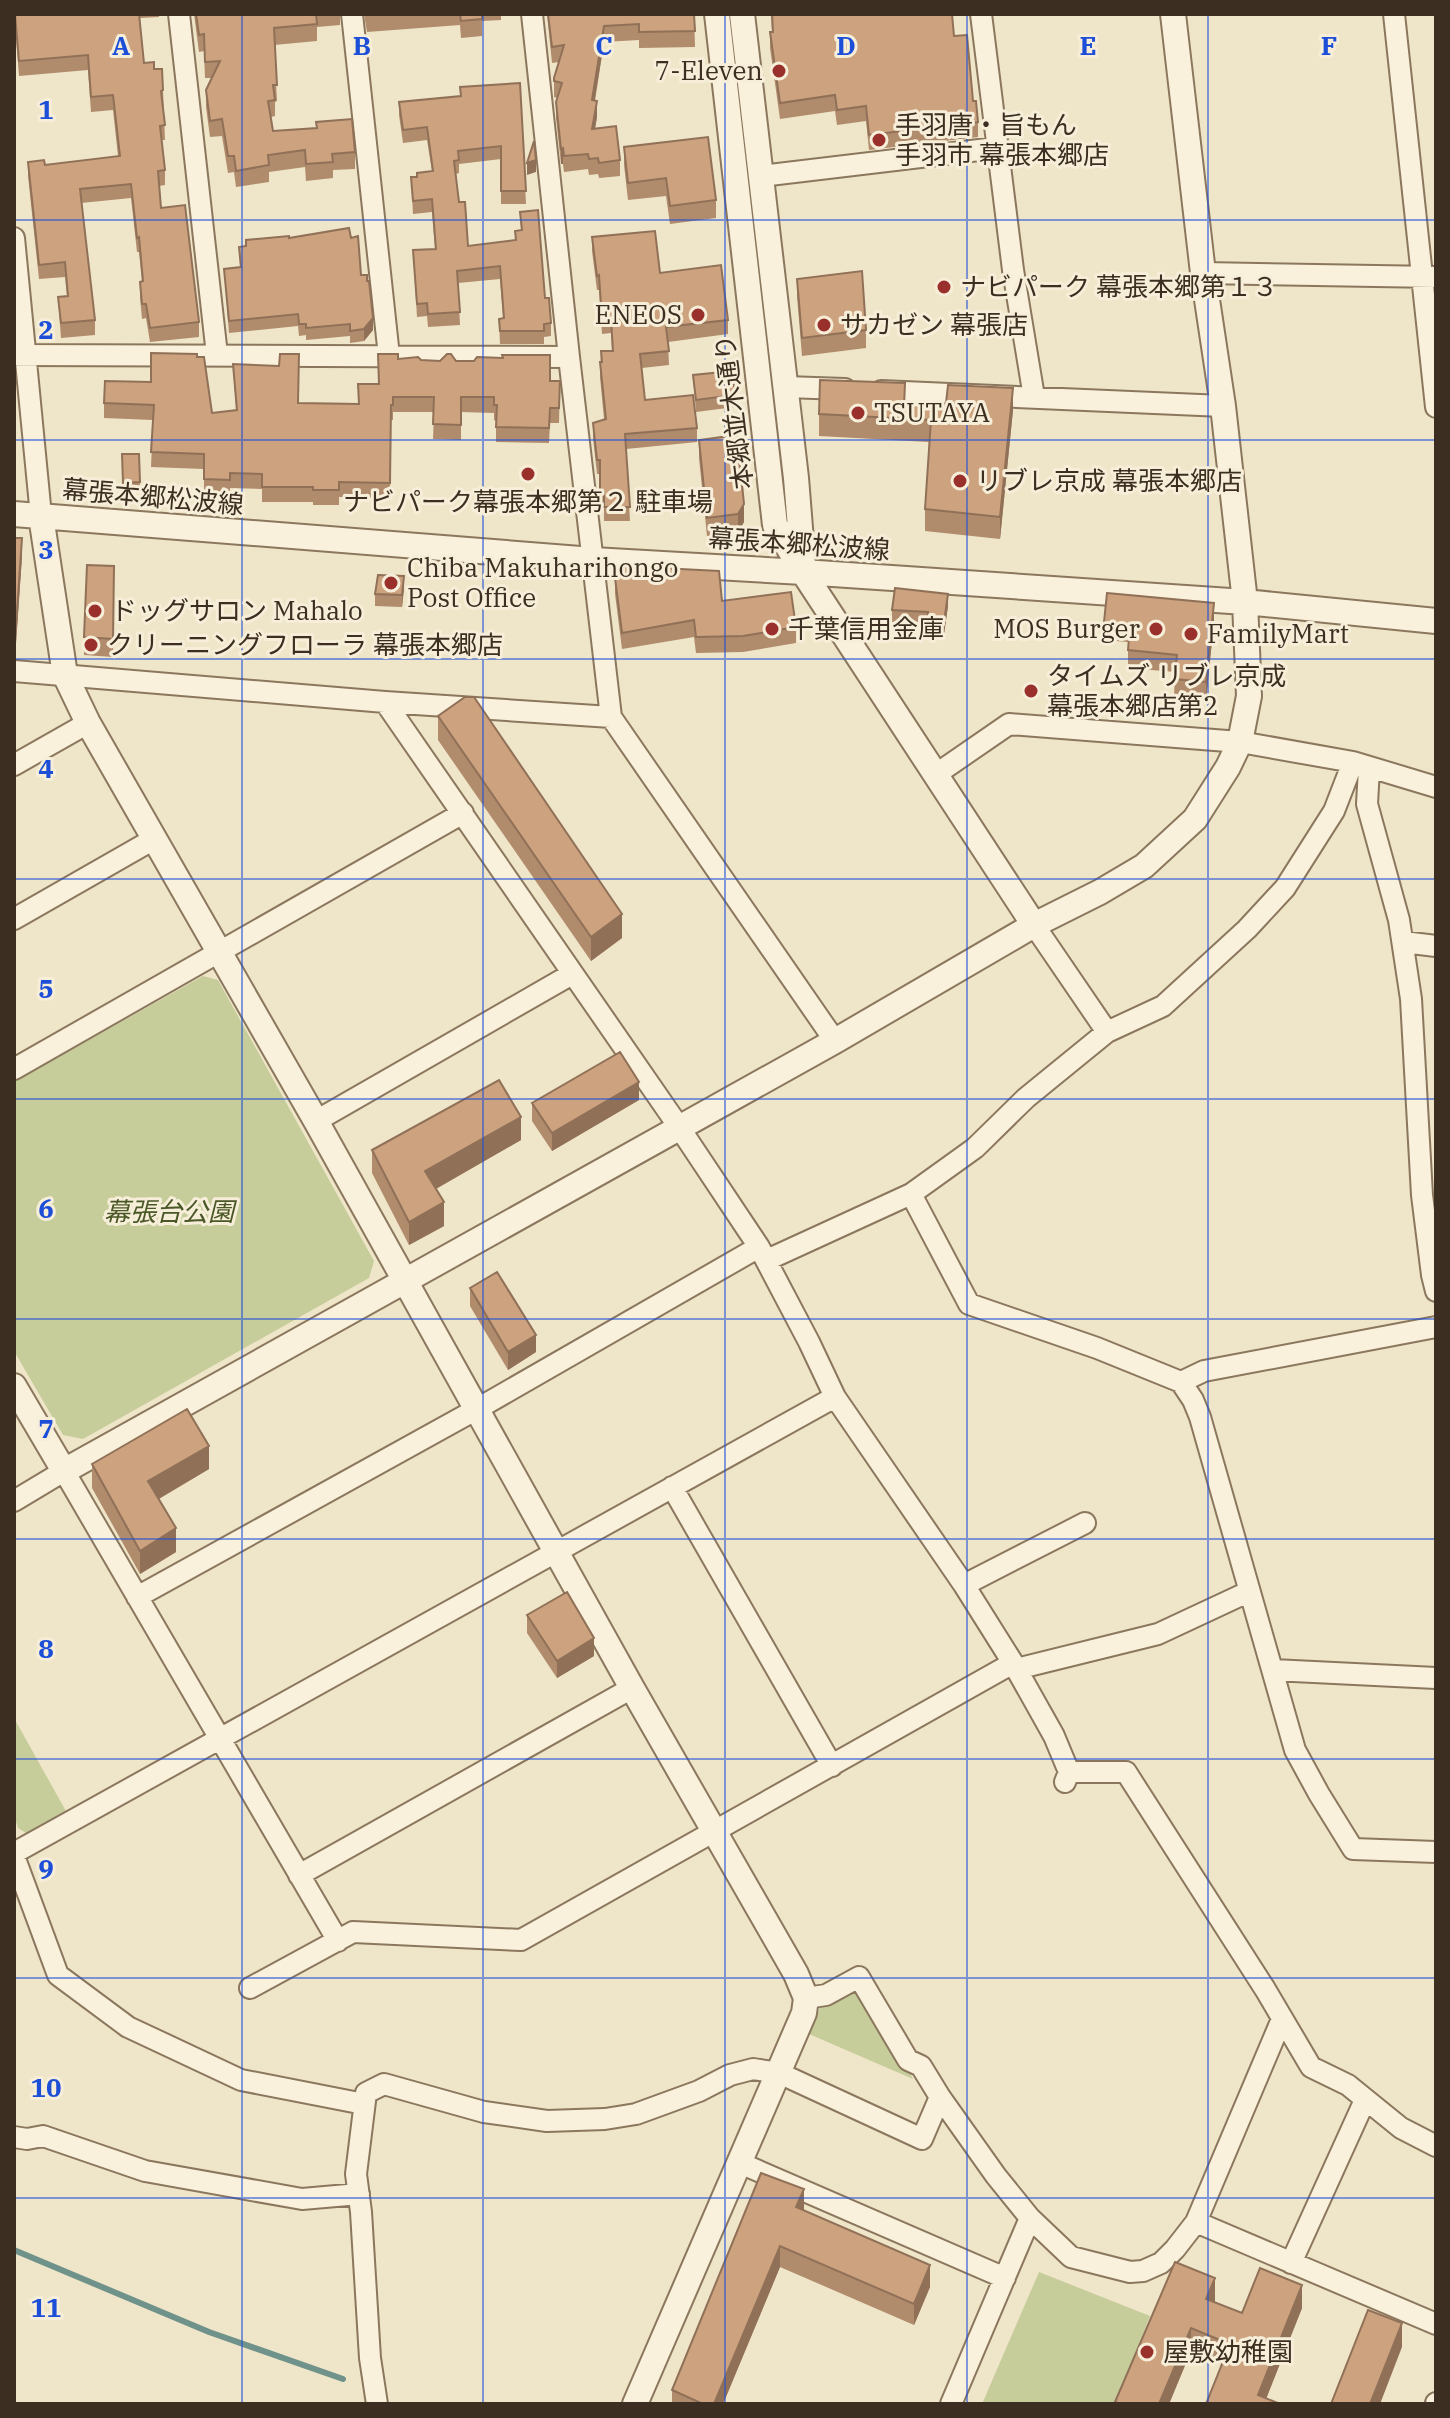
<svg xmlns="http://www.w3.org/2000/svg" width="1450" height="2418" font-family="'IBM Plex Serif','Noto Sans JP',serif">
	<rect width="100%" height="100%" fill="#efe5c8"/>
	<path fill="#c6cd9b" d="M203,976L218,980L374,1261L369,1278L83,1439L63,1435L14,1351V1082Z
		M14,1718L67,1813L29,1835L18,1828L14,1815Z
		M852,1988L862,1993L913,2079L809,2034L821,2005Z
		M1039,2272L1150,2316L1116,2404H982Z"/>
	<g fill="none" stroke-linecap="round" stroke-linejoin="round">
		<path stroke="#6f928a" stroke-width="6" d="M14,2250L209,2332L343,2379"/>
		<defs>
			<path id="minor" d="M179,14L217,355
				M352,14L389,356
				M532,14L569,357L611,717L835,1041
				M981,14L1013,270L1034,397
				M1394,14L1436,407
				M761,176L996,148
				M14,238L41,516
				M1203,273L1436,277
				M14,355L569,357
				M785,387L845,389
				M881,391L1223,406
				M14,671L385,702L611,717
				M385,702L679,1127L759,1247L809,1342L835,1397L964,1585L1013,1663L1054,1736L1069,1772L1065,1782
				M14,765L88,723
				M1369,768L1367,804L1399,920L1411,999L1422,1195L1432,1275L1436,1291
				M935,775L1009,724L1240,742L1353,762L1436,787
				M14,919L154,839
				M1034,925L1107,1032
				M1403,942L1436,946
				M14,1069L463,813
				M316,1121L572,974
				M911,1194L969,1304L1097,1348L1181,1382L1193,1400L1200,1417L1295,1750L1319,1794L1353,1849L1436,1852
				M767,1260L911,1194L975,1148L1026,1098L1107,1032L1163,1006L1247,929L1285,888L1334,811L1353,762
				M1181,1382L1204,1371L1436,1327
				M672,1487L832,1766
				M14,1501L64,1471L338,1941
				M964,1585L1085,1523
				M137,1597L477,1409L759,1247
				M1016,1669L1158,1634L1248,1592
				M1273,1670L1436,1678
				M1069,1772H1126L1265,1989L1311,2067L1348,2085L1401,2128L1436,2146
				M14,1853L835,1397
				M14,1856L58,1975L128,2027L241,2080L364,2104
				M299,1875L632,1688
				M250,1988L353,1932L521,1940L1013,1663
				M806,1998L826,1995L859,1977L908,2060L921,2066L940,2097L996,2176L1030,2218L1071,2257L1130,2272L1143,2271L1161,2263L1175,2249L1196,2222L1282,2019
				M14,2137L27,2139L43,2136L145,2171L302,2199L359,2194
				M740,2163L1005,2278
				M1196,2222L1436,2324
				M1291,2263L1365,2100
				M377,2404L370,2358L361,2212L356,2174L366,2093L384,2084L484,2112L547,2121L605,2119L636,2114L699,2091L730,2075L753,2069L779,2073L922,2139L940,2097
				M951,2404L1030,2218
				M1436,2404V2403"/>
			<path id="tertiary" d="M717,14L775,525L803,572L1034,925
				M742,14L796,478L803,565
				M14,514L593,560L803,572L1245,602L1436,621
				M41,516L65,675L88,723L316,1121L632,1688L796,1974L806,1998L804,2013L635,2404
				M14,1386L64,1471L835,1041L1034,925L1100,892L1144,866L1195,819L1228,767L1240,742L1249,696L1245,602L1223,406L1203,273L1173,14"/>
		</defs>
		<use href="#minor" stroke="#8b775d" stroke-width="24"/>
		<use href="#tertiary" stroke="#8b775d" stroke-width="28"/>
		<use href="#minor" stroke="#f9f1dc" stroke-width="20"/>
		<use href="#tertiary" stroke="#f9f1dc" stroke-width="24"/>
	</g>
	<path fill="#b08b6c" d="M14,14H159V17L140,18L144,63L154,69L163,90L165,140H162L165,170V185L159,186L161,208L199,322V337L150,342L146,318L142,319L140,297V282H142L139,252H137L131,198L81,203L95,320V335L61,338L58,297L67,296L65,277L39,279L28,176V162L45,165L118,156L113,110L91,112L88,70L19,76Z
		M194,14H340V25L317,27V41L274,45L277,101L275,102V116L271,117L273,131L355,152V169L333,170V178L306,181L305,167L269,172V182L236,187L234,172L228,173L222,136L210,137L206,107V90L212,78H205L204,51L199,52Z
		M364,14H501V20L482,21V36L461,38L460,25L367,32Z
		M547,14H694L695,47L639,48V40L604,42L595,101L597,117L595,129L620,160V176L599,178L598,174L589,175L588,169L564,172L563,164H561L556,118V102L558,98L554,97V78L559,62L552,63Z
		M771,14H952L954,36L978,122V137L869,150L866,121L837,125L835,111L780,119L770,48V32H772Z
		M520,83L526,204H501V159L459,164V173L456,174L459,202L468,246L515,240V231L521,230L520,212L551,323V336L544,337V344H500L499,319L503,318L500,279L458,283L460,325L428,327L427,316L417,317L413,250L435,249L432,212L413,214L411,177H417L432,171L427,140L403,143L399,115V102L460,96Z
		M624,147L716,200V218L670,224L666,196L628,200L624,165Z
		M592,237L660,273L728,320V334L668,342L669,365L642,368L645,400L697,428V442L626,449L630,521H604V506H600V474H597L593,438V423L604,419L600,377L601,351H612L611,333L602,334L599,290H597L592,251Z
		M289,238H351L373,330L364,341L350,343V336L306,340V335L299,336L298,326L229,333L224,269L240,267L239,247Z
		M797,279L866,330V348L802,356L797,296Z
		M197,357L212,413L236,410L233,364L299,403L358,404L378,384L398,359L456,361L550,381H560L559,423H550L549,443L496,442V421L494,420V413L461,412V440L433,439L434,412H393V420H391L390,498L339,497V505H313V502H262V489L230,488V495L204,494V469L151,467L153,420L104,418V403L151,382Z
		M693,375L735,395V407L696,412Z
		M905,407L1013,410L1000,539L925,531V509L929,442L819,436V414Z
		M699,440L744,522L738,532L707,536L699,458Z
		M122,454H139L140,488L123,489Z
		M14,538L22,556L16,643H14Z
		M114,566L113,657L84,655V637Z
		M621,566L796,627V643L743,652L696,653L694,637L622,649L615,594V578L621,577Z
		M404,588L402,607L375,606V594Z
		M948,606L944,634L927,632V624L892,622V610Z
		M1214,621L1206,700L1174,697L1175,672L1128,668V642L1104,640V622Z
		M438,716L622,938L591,961L438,740Z
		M639,1100L552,1151L532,1121V1103Z
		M521,1140L436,1189L444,1226L409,1245L372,1173V1150Z
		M470,1288L536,1352L508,1370L470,1306Z
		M92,1464L209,1469L159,1499L176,1552L140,1574L92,1488Z
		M527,1615L594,1656L557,1678L527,1633Z
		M804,2211L930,2287L914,2325L780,2267L723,2404H672V2390Z
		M1215,2302L1242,2313L1302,2308L1266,2399L1206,2404L1222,2364L1191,2351L1169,2404H1115V2402Z"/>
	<path fill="#907158" d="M604,26V42L592,116V100Z
		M597,101V117L592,145V129Z
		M563,148V164H561V149Z
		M536,160V172L527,175V163Z
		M373,318V330L364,341V329Z
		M1013,388V410L1000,539V517Z
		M744,504V522L738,532V514Z
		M22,538V556L16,643V625Z
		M404,576V588L402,607V595Z
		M948,594V606L944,634V622Z
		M1214,603V621L1206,700V682Z
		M622,914V938L591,961V937Z
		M639,1082V1100L552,1151V1133Z
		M521,1117V1140L425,1195V1171Z
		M444,1202V1226L409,1245V1222Z
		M536,1335V1352L508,1370V1352Z
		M209,1446V1469L148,1505V1481Z
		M176,1528V1552L140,1574V1551Z
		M594,1638V1656L557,1678V1661Z
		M804,2189V2211L796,2207Z
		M780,2246V2267L723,2404H714Z
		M930,2265V2287L914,2325V2304Z
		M1215,2278V2302L1206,2299Z
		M1302,2285V2308L1264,2404L1258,2395Z
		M1402,2323V2347L1380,2404H1370Z
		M1191,2328V2351L1169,2404H1159Z"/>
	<path fill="#cda27e" stroke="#907158" stroke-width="2" d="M15,14H139L144,63L154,62V69H162L163,90L161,91L165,125L160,126L165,170L158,171L161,208L185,205L199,322L150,328L146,304H142L140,282L143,281L139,237L137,238L131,184L80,189L95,320L61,323L58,297L68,296L65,262L39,265L28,162L44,160L45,165L120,156L113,95L91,97L88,55L19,61Z
		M196,14H316L317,24L274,28L277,85H273L275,100L268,101L273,131L317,128L316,122L352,119L355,152L332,154L333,162L306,164L305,150L268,155L269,165L236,171L234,156H228L222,119L210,121L206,90L220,61L205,62L204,34L199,35Z
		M460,14H482V19L461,21Z
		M548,14H694L695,31L639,32V24L604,26L592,100L597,101L592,129L616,126L620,160L599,163L598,158L589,159L588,154L564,156L563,148L561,149L556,102L562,83L554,81V78L564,45L552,47Z
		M772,14H952L954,36L967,35L973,101H976L978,122L869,135L866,106L837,110L835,95L780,103L770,32H773Z
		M520,83L526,191H501V146L458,151L459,160L454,161L459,202H465L468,246L516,240L515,231L522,230L520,212L538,210L545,298H549L551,323L544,324V331H500L499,319L504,318L500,266L457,271L460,312L428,314L427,303L417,304L413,250L436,249L432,199L413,201L411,177H417V173L433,171L427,127L403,130L399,102L461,96L460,87Z
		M708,137L716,200L670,206L666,178L628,183L624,147Z
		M534,141L536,160L527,163Z
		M349,228L351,238L358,236L361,275H367V281H369L373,318L364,329L350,331V324L306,328V324H299L298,314L229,321L224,269L241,267L239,247L246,246V240L289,236V238Z
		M655,231L660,273L721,265L728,320L666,327L669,351L640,354L645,400L693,395L697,428L625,434L630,507H604V491H600V460H597L593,423L606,419L600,362H602L601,351H613L611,319H602L599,275L597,276L592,237Z
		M862,271L866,330L802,338L797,279Z
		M151,353L197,354V357H204L212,413L237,410L233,364L279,366L280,354H299L298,403L359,404L358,384H379L378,354H398V359L418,357L421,360L440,361L447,354H451L456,361H474L477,357L503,358L502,355H550V381H560L559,408H550L549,428L496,427L497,405H494V397H461V425L433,424L434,397H393V405H391L390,483L339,482V490H313V487H262V474L230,473V480L204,479V454L151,452L154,405L104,403L105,381L151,382Z
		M732,371L735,395L696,400L693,375Z
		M820,380L905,383L904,407L946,403L948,385L1013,388L1000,517L925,509L931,420L819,414Z
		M737,435L744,504L738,514L707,518L699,440Z
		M122,454H139L140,482L123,483Z
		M14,538H22L16,625H14Z
		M87,565L114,566L113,639L84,637Z
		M621,566L719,571L722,601L791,592L796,627L743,636L696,637L694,620L622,633L615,578L622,577Z
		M378,575L404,576L402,595L375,594Z
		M895,588L948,594L944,622L927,620L928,612L892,610Z
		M1107,593L1214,603L1206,682L1174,679L1177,655L1128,650L1130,625L1104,622Z
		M465,697H474L622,914L591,937L438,716Z
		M620,1052L639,1082L552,1133L532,1103Z
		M499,1080L521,1117L425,1171L444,1202L409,1222L372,1150Z
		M497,1272L536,1335L508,1352L470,1288Z
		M187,1409L209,1446L148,1481L176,1528L140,1551L92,1464Z
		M567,1592L594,1638L557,1661L527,1615Z
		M761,2173L804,2189L796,2207L930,2265L914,2304L780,2246L714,2404H703L672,2390Z
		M1175,2262L1215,2278L1206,2299L1242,2313L1260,2268L1302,2285L1258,2395L1280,2404H1206L1230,2344L1191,2328L1159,2404H1121L1115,2402Z
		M1368,2310L1402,2323L1370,2404H1331Z"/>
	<path fill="none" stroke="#1d4ed8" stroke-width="2" stroke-opacity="0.55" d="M242,14V2404M483,14V2404M725,14V2404M967,14V2404M1208,14V2404M14,220H1436M14,440H1436M14,659H1436M14,879H1436M14,1099H1436M14,1319H1436M14,1539H1436M14,1759H1436M14,1978H1436M14,2198H1436"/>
	<g fill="#9a302c" stroke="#f6eed8" stroke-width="3">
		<circle cx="779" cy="71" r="8"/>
		<circle cx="879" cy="140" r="8"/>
		<circle cx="944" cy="287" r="8"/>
		<circle cx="698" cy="315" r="8"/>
		<circle cx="824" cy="325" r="8"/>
		<circle cx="858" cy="413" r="8"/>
		<circle cx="528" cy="474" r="8"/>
		<circle cx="960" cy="481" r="8"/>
		<circle cx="391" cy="583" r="8"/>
		<circle cx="95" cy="611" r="8"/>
		<circle cx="772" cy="629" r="8"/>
		<circle cx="1156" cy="629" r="8"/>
		<circle cx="1191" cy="634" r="8"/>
		<circle cx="91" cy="645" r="8"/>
		<circle cx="1031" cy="691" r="8"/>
		<circle cx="1147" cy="2352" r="8"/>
	</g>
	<g text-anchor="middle" stroke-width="6" stroke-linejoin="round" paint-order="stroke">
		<g font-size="26" fill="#3c2e20" stroke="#f6eed8" text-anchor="start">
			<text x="763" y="80" text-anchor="end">7-Eleven</text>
			<text x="895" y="134">手羽唐・旨もん<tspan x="895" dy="30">手羽市 幕張本郷店</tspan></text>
			<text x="960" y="296">ナビパーク 幕張本郷第１３</text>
			<text x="682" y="324" text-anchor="end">ENEOS</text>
			<text x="840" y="334">サカゼン 幕張店</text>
			<text x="874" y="422">TSUTAYA</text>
			<text x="976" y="490">リブレ京成 幕張本郷店</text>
			<text x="528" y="511" text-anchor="middle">ナビパーク幕張本郷第２ 駐車場</text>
			<text x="407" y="577">Chiba Makuharihongo<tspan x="407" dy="30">Post Office</tspan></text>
			<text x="111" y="620">ドッグサロン Mahalo</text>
			<text x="788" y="638">千葉信用金庫</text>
			<text x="1140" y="638" text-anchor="end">MOS Burger</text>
			<text x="1207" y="643">FamilyMart</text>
			<text x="107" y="654">クリーニングフローラ 幕張本郷店</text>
			<text x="1047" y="685">タイムズ リブレ京成<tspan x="1047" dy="30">幕張本郷店第2</tspan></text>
			<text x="1163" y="2361">屋敷幼稚園</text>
		</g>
		<g font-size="26" fill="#3c2e20" stroke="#f6eed8">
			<text transform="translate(734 412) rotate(-97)" y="9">本郷並木通り</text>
			<text transform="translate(153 497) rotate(5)" y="9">幕張本郷松波線</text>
			<text transform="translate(799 544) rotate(4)" y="9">幕張本郷松波線</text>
		</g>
		<g font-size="26" font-style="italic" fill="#4a5827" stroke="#f6eed8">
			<text x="169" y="1221">幕張台公園</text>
		</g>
	</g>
	<g font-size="26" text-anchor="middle" font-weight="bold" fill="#1d4ed8" stroke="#f6eed8" stroke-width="6" stroke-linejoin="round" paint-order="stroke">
		<text x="121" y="55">A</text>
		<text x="362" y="55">B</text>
		<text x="604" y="55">C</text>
		<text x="846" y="55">D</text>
		<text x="1088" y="55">E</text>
		<text x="1329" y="55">F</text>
		<text x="46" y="119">1</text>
		<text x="46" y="339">2</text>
		<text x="46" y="559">3</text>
		<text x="46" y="778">4</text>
		<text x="46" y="998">5</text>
		<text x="46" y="1218">6</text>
		<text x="46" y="1438">7</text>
		<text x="46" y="1658">8</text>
		<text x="46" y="1878">9</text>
		<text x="46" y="2097">10</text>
		<text x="46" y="2317">11</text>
	</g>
	<rect width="1450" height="2418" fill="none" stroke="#3c2e20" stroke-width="32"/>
</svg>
